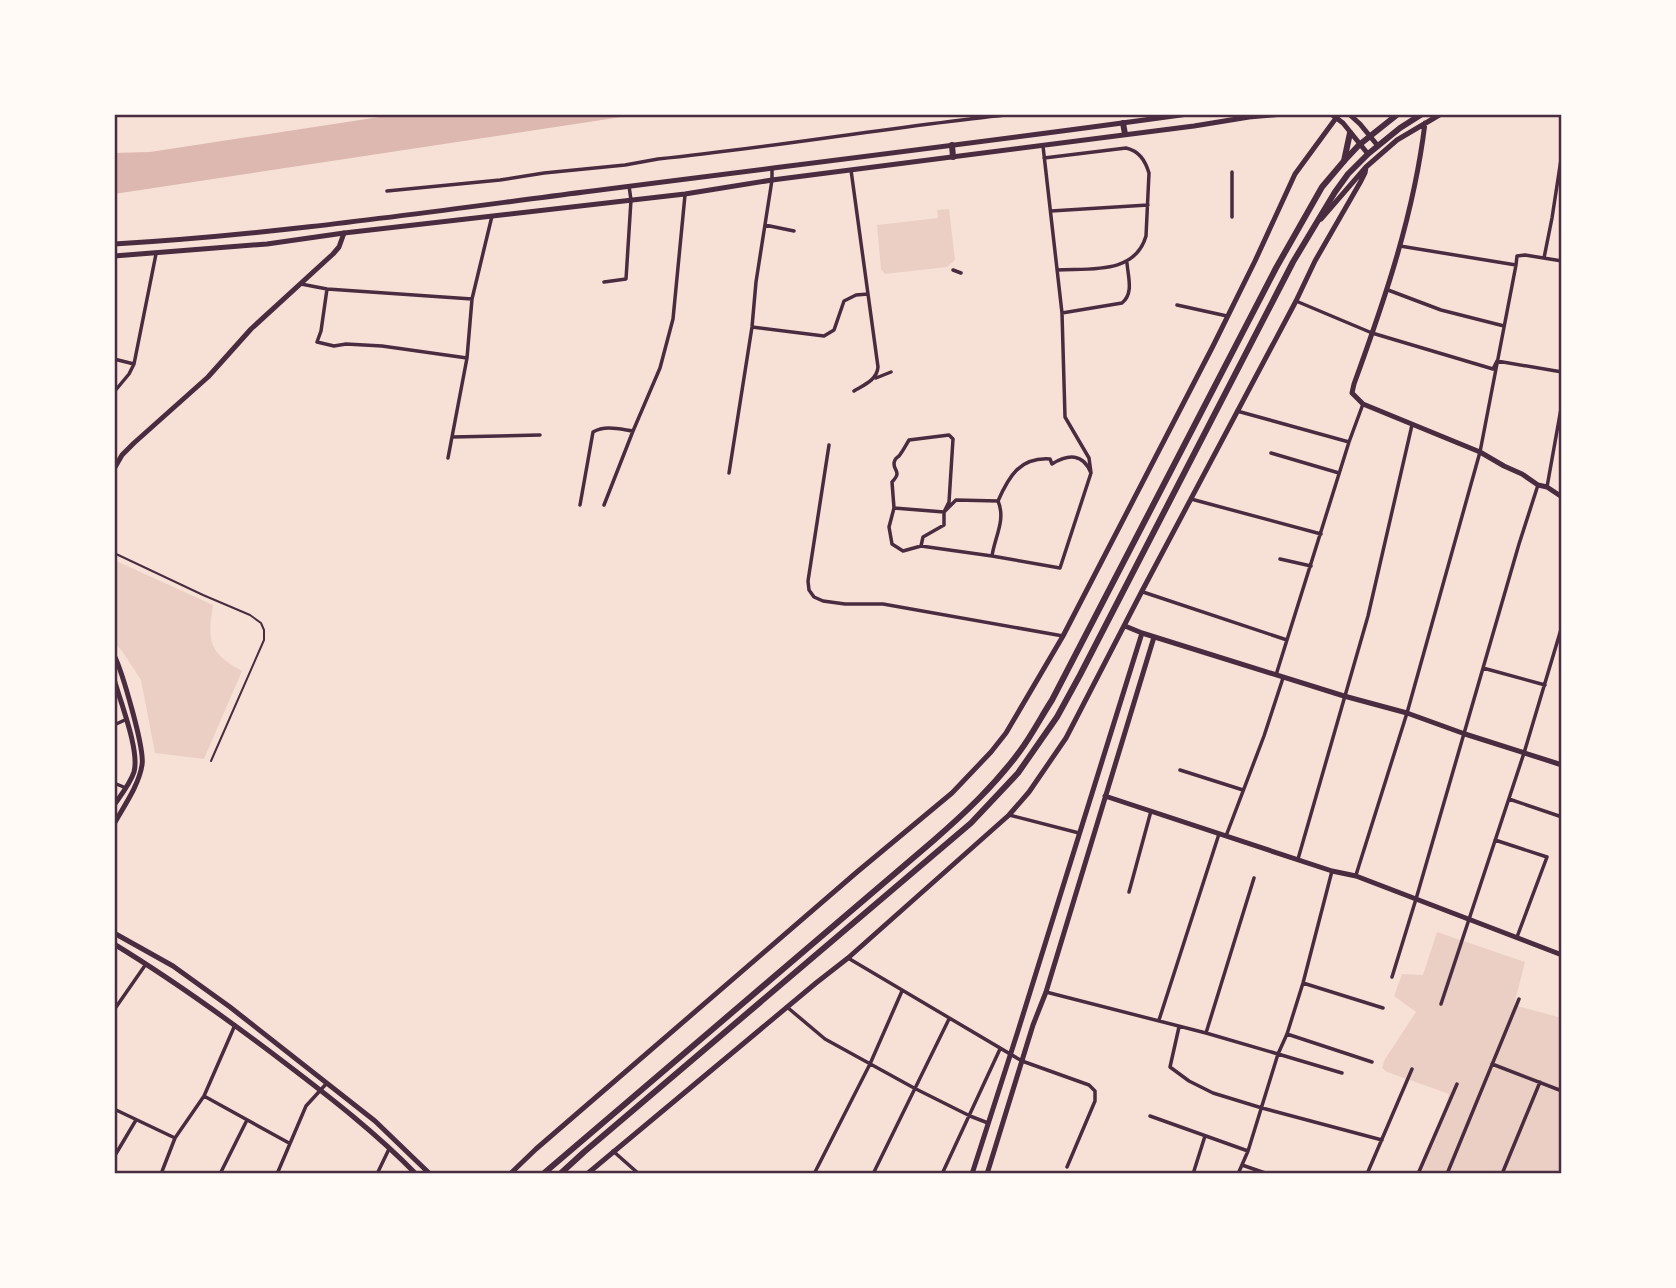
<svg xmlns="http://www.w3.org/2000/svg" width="1676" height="1288" font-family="'Varela Round',sans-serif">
	<rect width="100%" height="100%" fill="#f7e1d7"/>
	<path fill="#ebcfc5" d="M949,209L955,260L947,267L885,274L881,269L877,225L938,218L937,210Z
		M114,560L213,605C207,641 209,653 242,671L204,759L155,753L141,680L122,651L114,642Z
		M1437,932L1525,962L1514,1005L1562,1018V1174H1415L1442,1118L1449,1094L1387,1072L1382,1068L1385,1059L1416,1012L1394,996L1402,974L1423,975Z"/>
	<path fill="#dcb8b0" d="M399,114H641L114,194V153L150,152Z"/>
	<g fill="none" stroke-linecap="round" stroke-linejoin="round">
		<path stroke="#4a2c40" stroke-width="2" d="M114,553L203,595L250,615L261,623L264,630V640L211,761"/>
		<path stroke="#4a2c40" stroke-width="3.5" d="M1043,146L1062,313L1065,417L1089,458L1091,473L1060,568L992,556C995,536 1006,520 998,501C1009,476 1020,457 1050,459L1052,464C1068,454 1083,453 1091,473
			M1044,158L1126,148C1139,151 1145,160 1149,173L1146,236C1135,275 1089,268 1057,270
			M851,170L878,367C877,380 864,385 854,391
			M1232,172V217
			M387,191L500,180L544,173L625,165L658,159C777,147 896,126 1015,114
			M1051,211L1148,205
			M765,225L794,231
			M1400,246L1516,265L1517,256L1525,255L1562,261
			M1544,258L1552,218L1562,153
			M953,270L961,273
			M604,282L626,279L631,200L629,186
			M301,284L327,289L472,299
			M327,289L321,331L317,342L334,346L346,344L382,346L467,358
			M1388,290L1441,310L1504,326
			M1296,301L1372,333L1493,369L1497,361L1562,372
			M1177,305L1227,316
			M1062,313L1122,303C1134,293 1128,277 1127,263
			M752,327L824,336L834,330L844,301L856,295L868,294
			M114,359L134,364
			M876,378L891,372
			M114,392L129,374L134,364L156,254
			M1237,411L1349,442
			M452,437L540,435
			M829,445L808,581L809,590L814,597L823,601L845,604H883L1063,636
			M1271,453L1339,473
			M448,458L467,358L472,299L492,216
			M729,473L752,327L756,282L772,180V168
			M1547,487L1562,403
			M1191,499L1321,534
			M580,505L593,432C605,425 619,429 633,431
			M604,505L633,431L660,368L673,319L685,195
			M894,508L892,482C904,470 890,470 895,460C896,458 898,457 899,456C903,451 906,445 909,440L949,435L953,439L949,502L944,512L894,508L889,527L892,544L903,551L921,546
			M992,556L921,546L923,537L944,525V512L956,500L998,501
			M1280,559L1311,566
			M1143,592L1287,640
			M1483,668L1545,685
			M1276,675L1349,442L1363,404
			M114,725L127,719
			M1180,770L1243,790
			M114,783L126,788
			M1509,799L1562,817
			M1009,815L1079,833
			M1226,836L1264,736L1283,678
			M1495,840L1547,857L1517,937
			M1298,859L1368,616L1412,425
			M1356,875L1407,713L1480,452L1516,265
			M1129,892L1151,811
			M1416,899L1519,544L1538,485
			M848,958L1022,1061L1089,1085L1095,1091V1101L1067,1167
			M1392,977L1416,899
			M1303,983L1383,1008
			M1046,992L1206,1033L1278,1054L1287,1034L1303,983L1332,871
			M1441,1004L1524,753L1562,626
			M787,1007L825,1039L914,1088L970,1116L988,1123
			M114,1010L146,964
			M1159,1020L1219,834
			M1179,1027L1170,1067L1189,1081L1213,1093L1262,1108L1382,1140
			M1206,1033L1254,878
			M1287,1034L1372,1062
			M1492,1064L1562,1091
			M204,1096L289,1143
			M114,1109L175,1138
			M1150,1116L1248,1151
			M613,1151L639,1174
			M114,1157L136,1120
			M1242,1165L1268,1174
			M161,1174L175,1138L204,1096L235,1025
			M220,1174L247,1120
			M277,1174L306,1106L327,1083
			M377,1174L389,1149
			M814,1174L870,1064L902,991
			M873,1174L949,1019
			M942,1174L1000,1049
			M1193,1174L1205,1136
			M1238,1174L1248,1151L1278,1054L1342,1073
			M1367,1174L1412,1069
			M1418,1174L1457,1084
			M1447,1174L1519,999
			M1502,1174L1540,1082"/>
		<path stroke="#4a2c40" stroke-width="5" d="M1425,123C1414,214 1385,299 1354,384L1352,393L1363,404L1480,452L1504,466L1522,474L1538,485L1547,487L1562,497
			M1321,219L1366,167L1397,140L1441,114
			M114,469L122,455L134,443L208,377L251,329L333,254L339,247L344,233
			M1125,626L1142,633L1344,696L1407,713L1465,734L1562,765
			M114,655C122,671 145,749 142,765C139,785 124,806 114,824
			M114,679C120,701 140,751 134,772C130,784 121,795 114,805
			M1105,796L1332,871L1356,876L1562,955
			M114,933L173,966L230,1007L375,1121L430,1174
			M114,944C173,980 230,1021 285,1063C331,1098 376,1133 416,1174
			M510,1174L536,1149L857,872L952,793L991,752L1006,733L1063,636L1213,346L1255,261L1295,174L1339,114
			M587,1174L816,983L848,958L1009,815L1029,792L1066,738L1142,591L1296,301L1315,261L1361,181L1365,173L1366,167
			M972,1174L1017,1034L1142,633
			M987,1174L1033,1025L1046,992L1154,637"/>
		<path stroke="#4a2c40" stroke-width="5" d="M1331,114L1343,123L1368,154
			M1349,114L1360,124L1378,146
			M114,244C271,235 428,212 584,192C786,166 987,142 1188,114
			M114,256L267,244L344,233L685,194L772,180L1194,126L1249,117L1283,114"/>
		<path stroke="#4a2c40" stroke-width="6" d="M1123,123L1125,134
			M952,145L953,157
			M543,1174L933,841C965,813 995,785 1020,751C1032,735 1041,717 1052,700L1276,268L1322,187L1344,161L1359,145L1398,114
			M560,1174L584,1152L971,823L1018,773L1057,717L1080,675L1293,262L1335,192L1348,174L1368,154L1400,128L1422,114"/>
		<path stroke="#4a2c40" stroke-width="6" d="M1344,161L1350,133"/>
	</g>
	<rect width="1676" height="1288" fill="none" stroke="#fffaf5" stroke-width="231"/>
	<rect x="116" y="116" width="1444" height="1056" fill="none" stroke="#4a2c40" stroke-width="2.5"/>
</svg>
